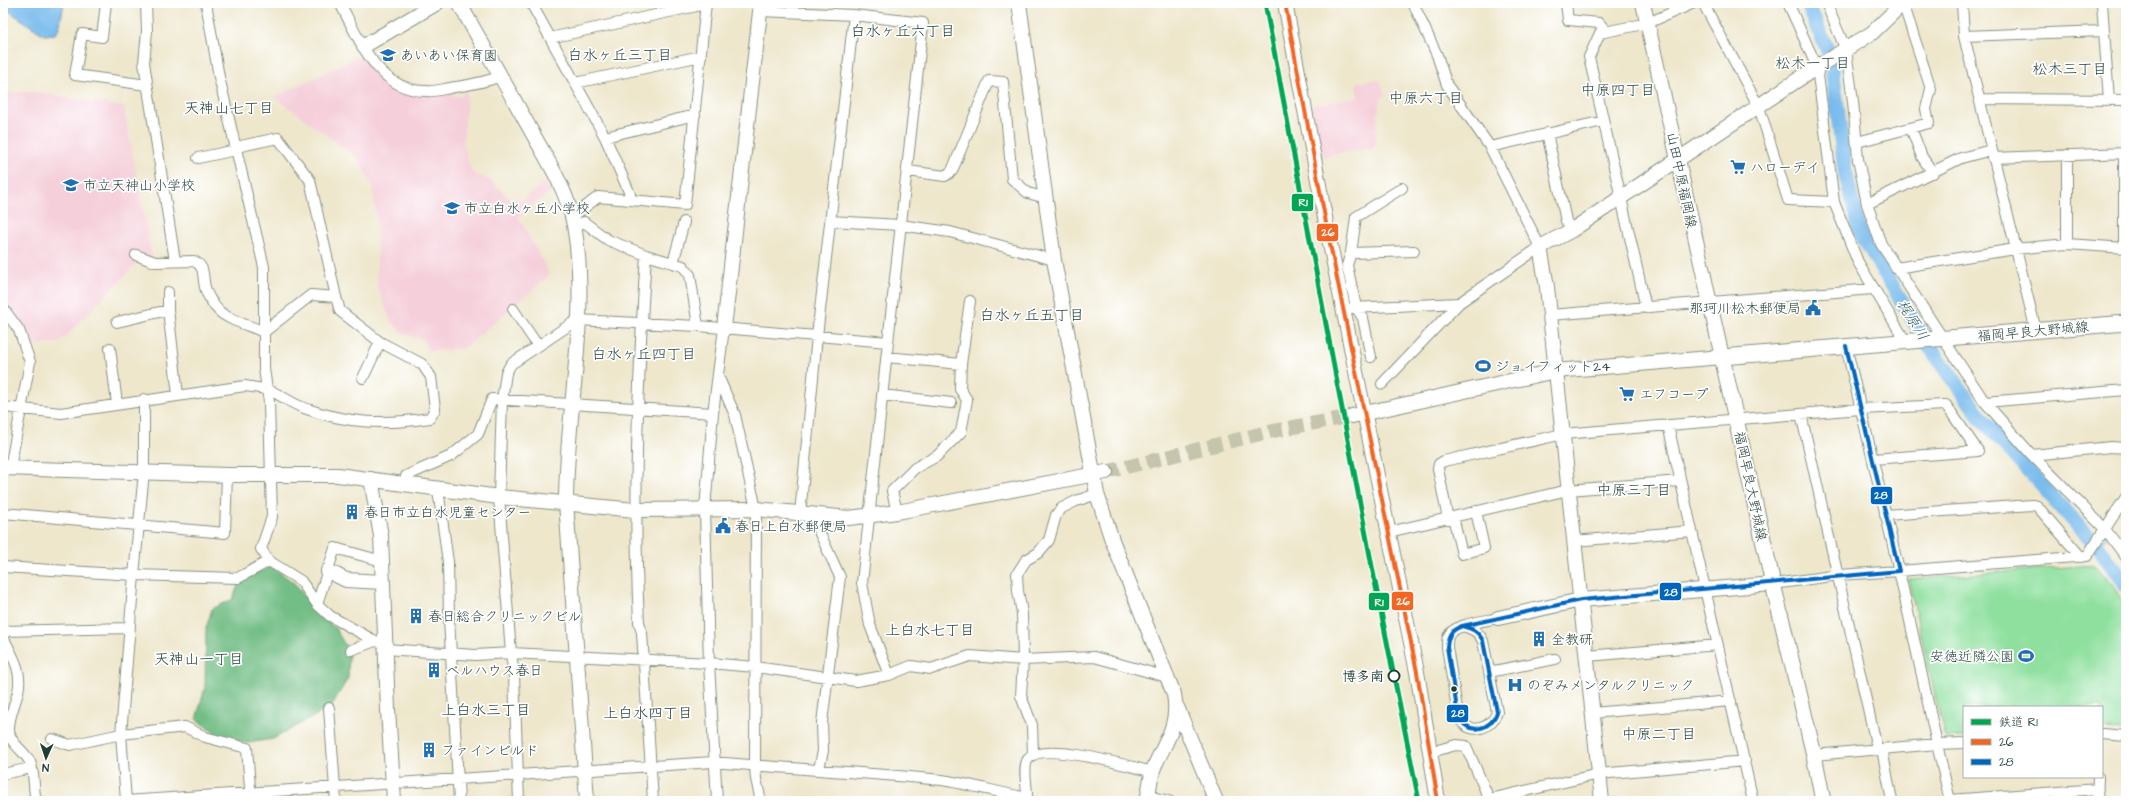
<svg xmlns="http://www.w3.org/2000/svg" width="2129" height="804" font-family="'Architects Daughter','Klee One',sans-serif">
	<rect width="100%" height="100%" fill="#fff"/>
	<filter id="ink" filterUnits="userSpaceOnUse"><feTurbulence type="fractalNoise" baseFrequency=".025" numOctaves="2"/><feDisplacementMap in="SourceGraphic" scale="8" xChannelSelector="R" yChannelSelector="G"/><feConvolveMatrix kernelMatrix="1 2 1 2 8 2 1 2 1" color-interpolation-filters="sRGB"/></filter>
	<filter id="wash" filterUnits="userSpaceOnUse"><feTurbulence type="fractalNoise" baseFrequency=".012" numOctaves="4" result="noise"/><feDisplacementMap in="SourceGraphic" scale="16" xChannelSelector="R" yChannelSelector="G"/><feGaussianBlur stdDeviation="0.9" result="paint"/><feColorMatrix in="noise" values="0 0 0 0 0 0 0 0 0 0 0 0 0 0 0 0 0 1.4 0 .05"/><feComposite in="paint" operator="in"/></filter>
	<g filter="url(#wash)">
		<rect width="100%" height="100%" fill="#eee7cc"/>
		<path fill="#f5cfda" d="M364,54L377,73L390,85L410,93L450,91L453,95L461,97L465,90L467,97L463,143L472,173L490,180L510,199L522,200L547,180L551,192L518,216L550,275L463,349L428,351L423,339L404,334L391,322L377,286V224L372,185L358,158L274,97Z
			M1379,79L1385,94L1379,103L1375,147L1321,157L1311,105L1358,97L1356,90L1357,83Z
			M3,92H35L124,107L153,264H136L60,342L32,346L3,301Z"/>
		<path fill="#8fe09f" stroke="#578e6a" d="M2095,565L2114,586L2126,605V730L2102,729V707H1964V737L1945,738L1908,579Z"/>
		<path fill="#73be86" stroke="#497e5d" d="M271,566L294,583L313,607L335,628L349,652L348,678L331,707L273,739L248,743L222,739L196,719L205,688L206,628L212,609L233,599L239,582Z"/>
		<path fill="#78bbed" stroke="#4c7c90" d="M3,3H64L59,29L55,34L44,35L3,7Z"/>
		<g fill="none" stroke-linecap="round" stroke-linejoin="round">
			<path stroke="#78bbed" stroke-width="2.5" d="M2099,549L2106,536"/>
			<path stroke="#78bbed" stroke-width="15" d="M1807,3L1831,58L1845,171L1860,232L1925,340L1982,419L2099,549L2126,584"/>
		</g>
	</g>
	<g filter="url(#ink)">
		<g fill="none" stroke-linecap="round" stroke-linejoin="round">
			<path stroke="#c5c5ae" stroke-width="14" stroke-dasharray="14 7" stroke-linecap="butt" d="M1106,472L1268,432L1352,416"/>
			<defs>
				<path id="street" d="M106,3L102,37L82,34L75,75L147,85
					M146,3L147,31L144,63L175,261
					M206,3L219,77L264,267V369L269,402L272,517L261,549L269,561
					M340,3C359,39 378,91 426,91C434,92 443,89 450,88C468,85 484,83 501,76
					M531,3L605,137L630,194L627,199
					M1566,3L1568,20L1599,23L1606,31
					M1703,3L1759,107L1788,200L1834,202
					M1788,3L1817,67L1834,202L1858,262L1906,342
					M1826,3L1846,50L1853,101L1858,159L1867,204L1881,244L1984,401L2030,453L2105,529L2126,557
					M1962,3L1964,36L2036,331
					M2102,3L2109,100
					M760,11L854,15L817,336L800,514
					M854,15L923,23L888,342
					M1964,36L2104,31
					M550,38L706,4
					M575,83L701,56
					M1979,99L2126,100
					M1911,128L1922,157L1933,173
					M1547,133L1566,221L1572,230
					M605,137L695,115
					M1857,142L1929,123L1926,109L1931,89L1903,3
					M236,147L278,138L310,180L336,297
					M1490,147L1603,121
					M2124,153V248
					M198,158L236,150
					M1993,158L2126,153
					M908,171L945,176L952,171L989,81L1003,82L1012,179L1028,193L1046,198
					M1867,204L1961,158L1991,150
					M572,217L598,197L685,205L706,3
					M830,221L900,225L950,232L1054,260
					M573,225L584,222L608,240L646,255C638,377 633,499 639,622L642,633L653,801
					M2067,244V155
					M1351,253L1414,251
					M646,255L683,266L690,275L698,326
					M673,263L684,222
					M1896,268L2015,249L2067,244L2126,248
					M168,292V310L178,395
					M3,308L19,330L30,362L10,468
					M1352,308L1459,303
					M1646,308L1589,57L1600,33L1648,23L1694,3
					M513,309L538,346
					M1550,315L1873,289
					M117,322L168,310
					M110,348L117,404
					M886,357L961,364
					M1371,357L1363,318L1356,307L1347,265L1351,253L1356,217L1402,188
					M718,376L735,415L756,509L755,767L756,779L761,801
					M363,378L380,342
					M1382,384L1459,303L1540,247L1490,147L1447,85L1437,55L1413,3
					M882,395L951,403
					M1985,402L2126,390
					M3,407L61,413L245,386C252,387 261,388 269,390C281,395 292,404 304,408C348,424 385,425 430,418L435,409L431,377L422,364L380,342L340,311L336,297L311,295L264,332C251,326 228,320 219,311C214,306 206,294 205,287C202,276 206,267 194,261L155,262L136,255
					M1801,414L1877,748
					M1668,425L1753,801
					M2032,455L2111,447L2126,448
					M405,485L406,476L451,456L478,434L492,399L713,413
					M438,489L448,562L449,618L459,801
					M897,512L892,491L915,468L937,456L961,432L967,400L960,389L961,364L970,301
					M3,513L225,533L227,475
					M811,514L840,577L822,723L823,751L819,769
					M1885,515L2032,505L2037,506L2081,557
					M1453,517L1462,554L1484,548L1476,511
					M1448,519L1438,469L1439,464L1444,461L1563,434L1860,409L1946,405L1978,451L1873,459
					M1389,532L1568,490L1680,481
					M1574,541L1692,531
					M3,567L134,575L144,472V399
					M1773,584L1839,575L1899,571L1846,346
					M317,604L335,548L382,561
					M1462,626C1473,629 1478,631 1483,641L1497,712C1491,731 1466,736 1458,715L1447,647C1447,644 1447,640 1448,637C1452,624 1485,621 1498,618
					M3,631L130,628
					M3,637C12,655 23,671 18,692C15,705 8,718 9,731C10,744 25,751 30,762C35,773 33,789 36,801
					M385,649L475,655L511,653L514,676L519,801
					M351,650L375,641
					M1587,656L1718,645
					M1489,672L1555,659
					M889,675L870,625L862,583L888,342L698,326L577,320L511,364L506,373L502,400L499,497L511,653L709,663L755,667L856,681L889,675L911,666L931,669L970,656L1023,660L1094,657L1167,677
					M329,708L336,801
					M1592,713L1731,701
					M2102,734L2126,736
					M52,739L70,745L121,734L185,727L205,737L247,748L251,801
					M1882,749L1892,801
					M1431,752L1456,745L1466,746L1490,801
					M1033,754L1032,725L1021,696L1023,660L1022,613L1018,591L1017,574L1026,560L1038,553L1049,540L1056,515L1062,508L1076,501L1097,494
					M1814,755L1937,744L1899,571L2087,556L2126,497
					M3,774L31,768
					M1148,796L1169,801
					M1490,799L1599,774L1745,761
					M1950,800L2098,789
					M126,801L713,762C790,769 866,772 942,780C969,784 996,792 1023,797L1027,795C1027,785 1023,770 1027,761C1037,739 1133,767 1153,772
					M126,801L121,734L134,575L238,578L269,561L301,581L317,604L330,616L375,641L386,643
					M717,801L709,663L705,509L713,413L724,328
					M1950,801L1937,744L1964,743
					M2097,801L2098,777"/>
				<path id="secondary" d="M459,3C482,44 506,85 529,127C546,158 567,189 574,225C590,314 566,412 566,502L587,801
					M1019,3L1054,260L1097,494L1112,540L1174,694C1180,727 1164,742 1153,770C1150,780 1149,791 1147,801
					M1285,3L1329,239L1417,672L1438,801
					M364,46L437,3
					M724,328L761,3
					M1352,416L1555,371L1722,357L1643,3
					M3,468L227,475H338L499,497L635,510L756,509L849,518L897,512L1106,472
					M371,479L381,536L388,710L394,801
					M328,571L346,580L383,582
					M1498,618L1581,600L1773,584
					M1177,707L1216,801
					M1602,801L1547,287L1540,247L1572,230L1817,67L1872,33L1903,3"/>
				<path id="primary" d="M1823,801L1814,755L1773,584L1722,357L2126,323"/>
			</defs>
			<use href="#street" stroke="#869280" stroke-width="12"/>
			<use href="#secondary" stroke="#869280" stroke-width="16"/>
			<use href="#primary" stroke="#869280" stroke-width="17"/>
			<use href="#street" stroke="#fff" stroke-width="10"/>
			<use href="#secondary" stroke="#fff" stroke-width="14"/>
			<use href="#primary" stroke="#fff" stroke-width="15"/>
			<defs>
				<path id="bus-1" d="M1285,3L1329,239L1417,672L1438,801"/>
				<path id="bus-2" d="M1462,626C1473,629 1478,631 1483,641L1497,712C1491,731 1466,736 1458,715L1447,647C1448,635 1451,630 1462,626L1581,600L1899,571L1846,346"/>
			</defs>
			<use href="#bus-1" stroke="#fff" stroke-width="7"/>
			<use href="#bus-2" stroke="#fff" stroke-width="7"/>
			<use href="#bus-1" stroke="#f26522" stroke-width="4"/>
			<use href="#bus-2" stroke="#0065bd" stroke-width="4"/>
			<defs>
				<path id="rail-1" d="M1265,3L1374,577L1419,801"/>
			</defs>
			<use href="#rail-1" stroke="#fff" stroke-width="8"/>
			<use href="#rail-1" stroke="#00a651" stroke-width="5"/>
		</g>
	</g>
	<defs>
		<symbol id="school-bare" viewBox="-9 -9 18 18"><path d="M0-5L7-2L0 1L-7-2ZM-4 1L0 2.5L4 1V4Q0 6-4 4Z" fill="#1f6fb2" stroke="#fff" stroke-width="2.5" paint-order="stroke"/></symbol>
		<symbol id="supermarket-bare" viewBox="-9 -9 18 18"><path d="M-6-5.5h2.5l.6 2H6L4.5 2H-2.5L-4.4-4H-6ZM-1.5 3.2a1.3 1.3 0 1 0 .1 0ZM3 3.2a1.3 1.3 0 1 0 .1 0Z" fill="#1f6fb2" stroke="#fff" stroke-width="2.5" paint-order="stroke"/></symbol>
		<symbol id="civic-bare" viewBox="-9 -9 18 18"><path d="M-.6-6.5H3V-4.5H.6V-3L4-1V1h2V6H-6V1h2V-1L-.6-3ZM-1.2 2.5V6h2.4V2.5Z" fill="#1f6fb2" stroke="#fff" stroke-width="2.5" paint-order="stroke"/></symbol>
		<symbol id="stadium-bare" viewBox="-9 -9 18 18"><path d="M0-5a6.5 5 0 1 0 0 10a6.5 5 0 1 0 0-10ZM-3.5-1.8h7v3.6h-7Z" fill="#1f6fb2" stroke="#fff" stroke-width="2.5" paint-order="stroke"/></symbol>
		<symbol id="building-bare" viewBox="-9 -9 18 18"><path d="M-4-6H4V6H1V3H-1V6H-4ZM-2.5-4.3h1.7v1.8h-1.7ZM.8-4.3h1.7v1.8H.8ZM-2.5-1h1.7V.8h-1.7ZM.8-1h1.7V.8H.8Z" fill="#1f6fb2" stroke="#fff" stroke-width="2.5" paint-order="stroke"/></symbol>
		<symbol id="hospital-bare" viewBox="-9 -9 18 18"><path d="M-5-5h3v3.5h4V-5h3V5h-3V1.5h-4V5h-3Z" fill="#1f6fb2" stroke="#fff" stroke-width="2.5" paint-order="stroke"/></symbol>
	</defs>
	<g fill-rule="evenodd">
		<use href="#school-bare" x="377" y="44" width="22" height="22"/>
		<use href="#supermarket-bare" x="1727" y="156" width="22" height="22"/>
		<use href="#school-bare" x="60" y="174" width="22" height="22"/>
		<use href="#school-bare" x="441" y="197" width="22" height="22"/>
		<use href="#civic-bare" x="1802" y="297" width="22" height="22"/>
		<use href="#stadium-bare" x="1472" y="355" width="22" height="22"/>
		<use href="#supermarket-bare" x="1616" y="383" width="22" height="22"/>
		<use href="#building-bare" x="341" y="501" width="22" height="22"/>
		<use href="#civic-bare" x="712" y="515" width="22" height="22"/>
		<use href="#building-bare" x="405" y="605" width="22" height="22"/>
		<use href="#building-bare" x="1528" y="628" width="22" height="22"/>
		<use href="#stadium-bare" x="2015" y="645" width="22" height="22"/>
		<use href="#building-bare" x="423" y="659" width="22" height="22"/>
		<use href="#hospital-bare" x="1504" y="674" width="22" height="22"/>
		<use href="#building-bare" x="418" y="739" width="22" height="22"/>
	</g>
	<circle fill="#fff" stroke="#1f3d34" stroke-width="2" cx="1394" cy="676" r="5.5"/>
	<circle fill="#1f3d34" stroke="#fff" stroke-width="1.5" cx="1454" cy="689" r="3.5"/>
	<g text-anchor="middle" stroke-width="3.5" stroke-linejoin="round" paint-order="stroke">
		<g font-size="14" fill="#1f3d34" stroke="#fff" text-anchor="start">
			<text x="400" y="60">あいあい保育園</text>
			<text x="1750" y="172">ハローデイ</text>
			<text x="83" y="190">市立天神山小学校</text>
			<text x="464" y="213">市立白水ヶ丘小学校</text>
			<text x="1801" y="313" text-anchor="end">那珂川松木郵便局</text>
			<text x="1495" y="371">ジョイフィット24</text>
			<text x="1639" y="399">エフコープ</text>
			<text x="364" y="517">春日市立白水児童センター</text>
			<text x="735" y="531">春日上白水郵便局</text>
			<text x="428" y="621">春日総合クリニックビル</text>
			<text x="1551" y="644">全教研</text>
			<text x="2014" y="661" text-anchor="end">安徳近隣公園</text>
			<text x="446" y="675">ベルハウス春日</text>
			<text x="1527" y="690">のぞみメンタルクリニック</text>
			<text x="441" y="755">ファインビルド</text>
		</g>
		<g font-size="14" fill="#1f3d34" stroke="#fff">
			<text transform="translate(1682 180) rotate(78)" y="5">山田中原福岡線</text>
			<text transform="translate(2033 331) rotate(-5)" y="5">福岡早良大野城線</text>
			<text transform="translate(1751 486) rotate(78)" y="5">福岡早良大野城線</text>
		</g>
		<g font-size="14" font-weight="bold" fill="#1f3d34" stroke="#fff" text-anchor="end">
			<text x="1384" y="681">博多南</text>
		</g>
		<g font-size="15" fill="#1f3d34" stroke="#fff">
			<text x="903" y="36">白水ヶ丘六丁目</text>
			<text x="620" y="60">白水ヶ丘三丁目</text>
			<text x="1813" y="68">松木一丁目</text>
			<text x="2070" y="74">松木三丁目</text>
			<text x="1618" y="95">中原四丁目</text>
			<text x="1426" y="103">中原六丁目</text>
			<text x="229" y="113">天神山七丁目</text>
			<text x="1032" y="320">白水ヶ丘五丁目</text>
			<text x="644" y="359">白水ヶ丘四丁目</text>
			<text x="1634" y="495">中原三丁目</text>
			<text x="930" y="635">上白水七丁目</text>
			<text x="199" y="664">天神山一丁目</text>
			<text x="486" y="715">上白水三丁目</text>
			<text x="648" y="718">上白水四丁目</text>
			<text x="1659" y="739">中原二丁目</text>
		</g>
		<g font-size="15" font-style="italic" fill="#3a636c" stroke="#fff">
			<text transform="translate(1913 320) rotate(58)" y="5">梶原川</text>
		</g>
	</g>
	<g stroke="#fff" stroke-width="1.5">
		<rect x="1291" y="193" width="23" height="19" rx="4" fill="#00a651"/>
		<rect x="1316" y="223" width="23" height="19" rx="4" fill="#f26522"/>
		<rect x="1870" y="486" width="23" height="19" rx="4" fill="#0065bd"/>
		<rect x="1659" y="582" width="23" height="19" rx="4" fill="#0065bd"/>
		<rect x="1391" y="591" width="23" height="20" rx="4" fill="#f26522"/>
		<rect x="1368" y="592" width="22" height="19" rx="4" fill="#00a651"/>
		<rect x="1446" y="704" width="23" height="19" rx="4" fill="#0065bd"/>
	</g>
	<g font-size="11" text-anchor="middle" font-weight="bold" fill="#fff">
		<text x="1303" y="206">R1</text>
		<text x="1328" y="236">26</text>
		<text x="1881" y="499">28</text>
		<text x="1671" y="596">28</text>
		<text x="1403" y="605">26</text>
		<text x="1379" y="606">R1</text>
		<text x="1458" y="717">28</text>
	</g>
	<rect width="2129" height="804" fill="none" stroke="#fff" stroke-width="16"/>
	<rect x="1963" y="706" width="140" height="72" fill="#ffffff" stroke="#a5b1ae"/>
	<rect x="1971" y="719" width="20" height="6" fill="#00a651" stroke="#a5b1ae"/>
	<text x="1999" y="726" font-size="12" fill="#1f3d34">鉄道 R1</text>
	<rect x="1971" y="739" width="20" height="6" fill="#f26522" stroke="#a5b1ae"/>
	<text x="1999" y="746" font-size="12" fill="#1f3d34">26</text>
	<rect x="1971" y="759" width="20" height="6" fill="#0065bd" stroke="#a5b1ae"/>
	<text x="1999" y="766" font-size="12" fill="#1f3d34">28</text>
	<g transform="translate(46 758) rotate(183)" stroke="#ffffff" stroke-width="3" paint-order="stroke">
	<path d="M0-3L7 15L0 10L-7 15Z" fill="#1f3d34"/>
	<text y="-6" font-size="11" font-weight="bold" text-anchor="middle" fill="#1f3d34">N</text>
	</g>
</svg>
